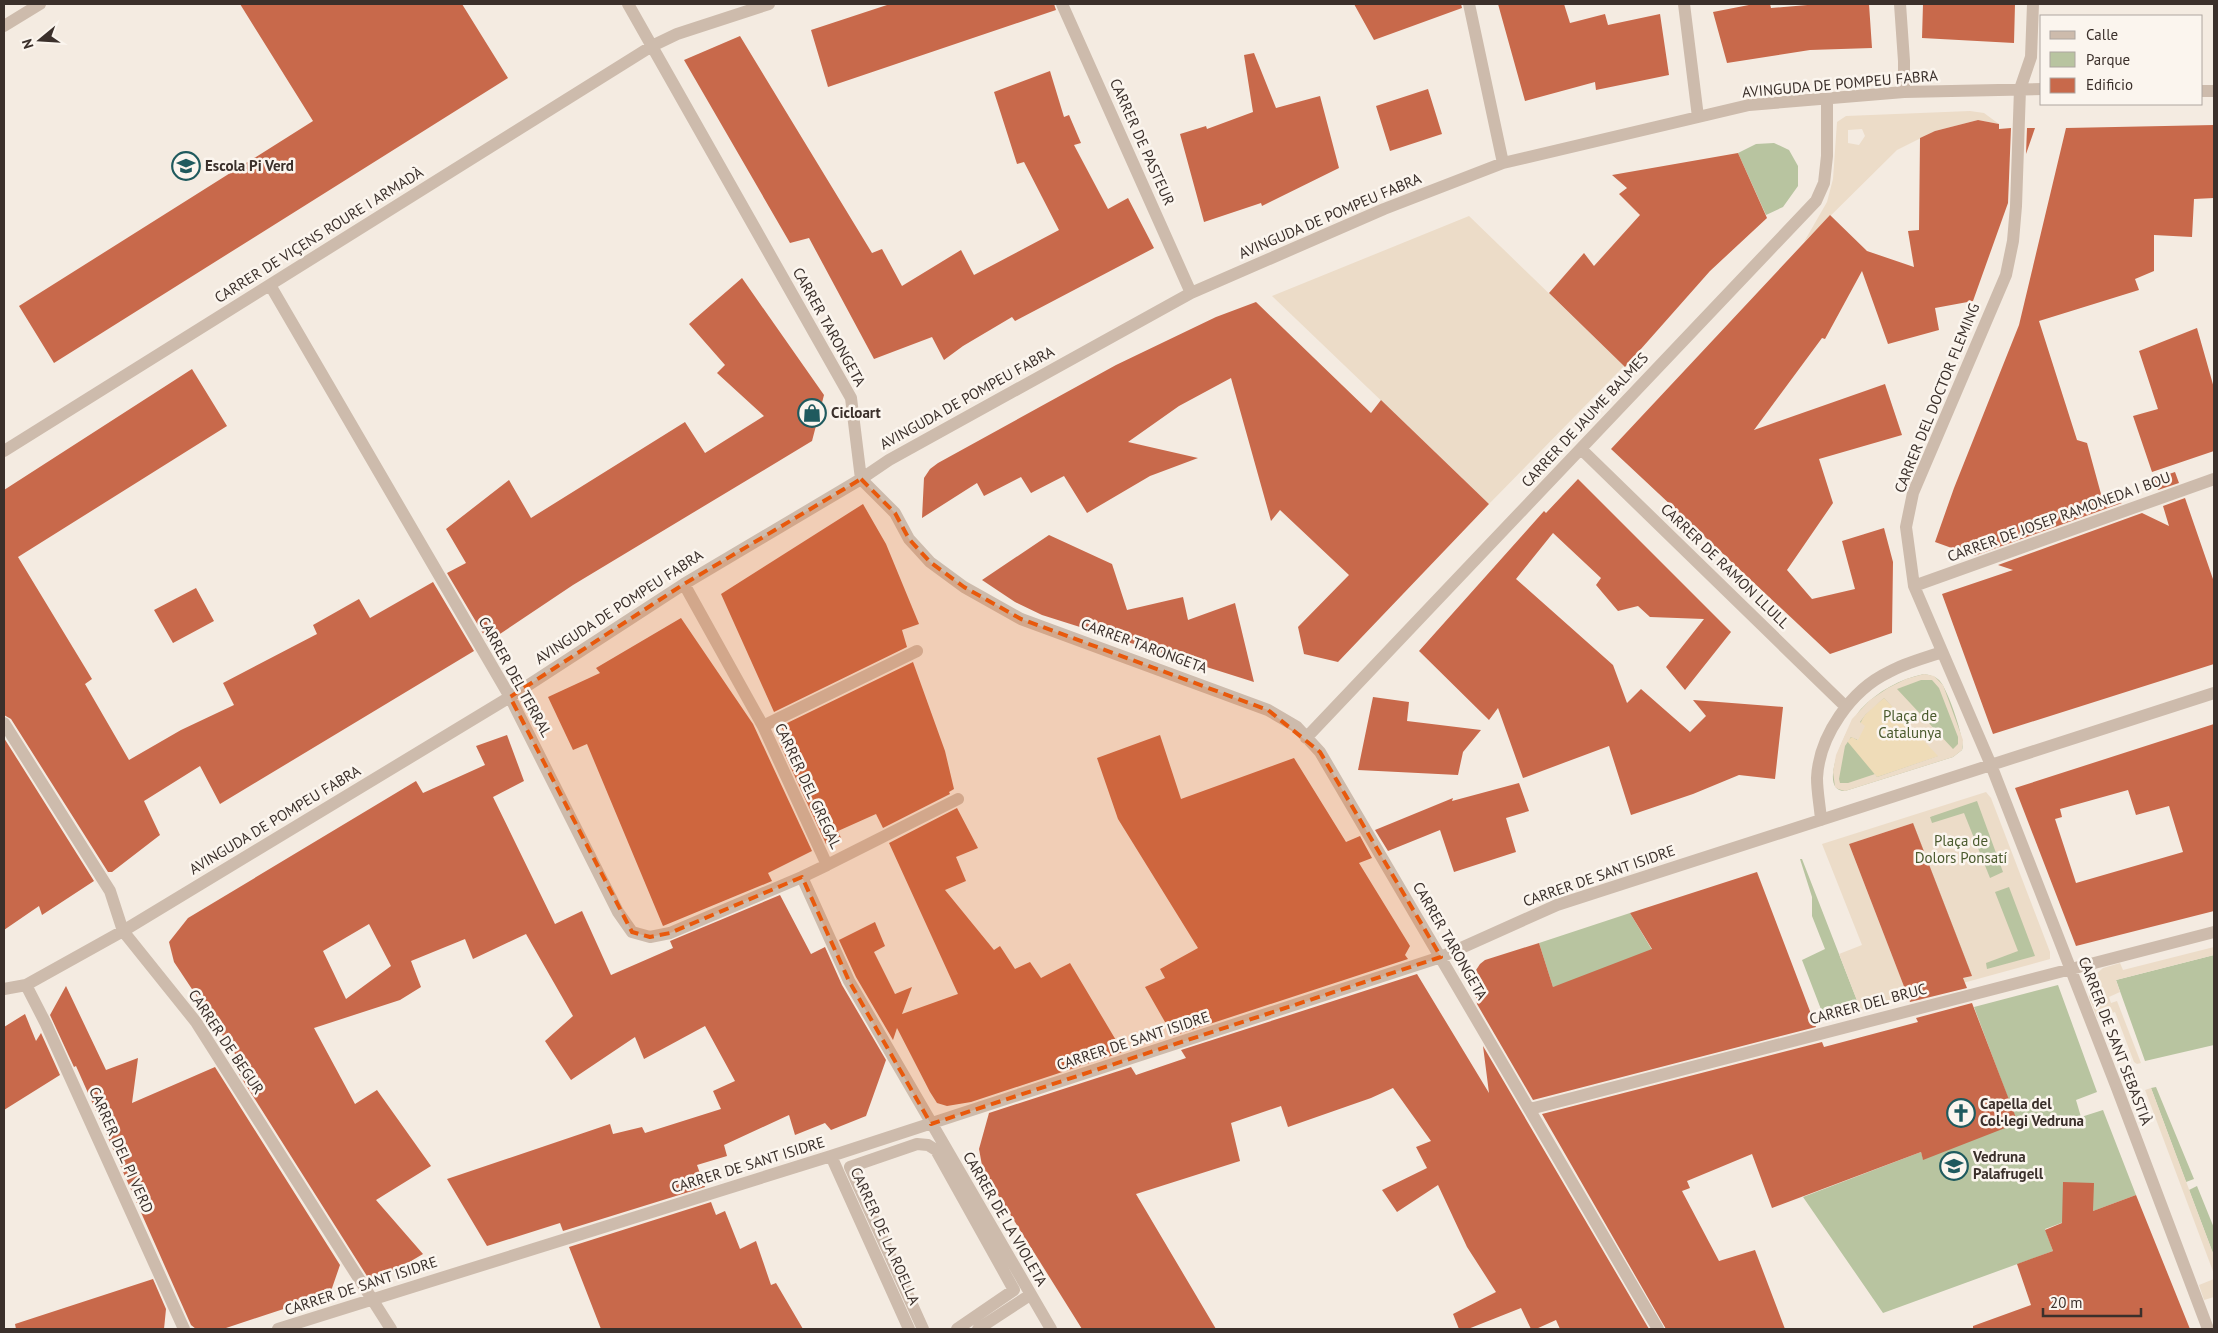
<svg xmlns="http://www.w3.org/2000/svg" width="2218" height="1333" font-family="'PT Sans',sans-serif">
	<rect width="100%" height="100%" fill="#f4ebe1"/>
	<path fill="#b8c4a0" d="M1774,143L1789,150L1798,166V186L1783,207L1766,215L1738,153L1756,144Z
		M1924,674C1929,675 1935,676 1939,680C1947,687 1966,741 1962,750L1953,757L1845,791C1814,791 1851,720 1861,709C1878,691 1900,679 1924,674Z
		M1979,798L2039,958L1972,976L1913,823Z
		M1800,859H1802L1860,1008L1824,1017L1802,960L1825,949L1812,916V897Z
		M1630,913L1661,965L1553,987L1539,943Z
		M2214,955V1045L2145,1061L2116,980Z
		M2058,985L2097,1092L2076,1100L2081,1117L2103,1110L2136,1195L2045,1229L2053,1251L1883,1313L1803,1197L1921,1152L1923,1159L2017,1122L1974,1007Z
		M2156,1087L2194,1179L2186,1182L2151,1088Z
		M2197,1186L2214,1228V1256L2189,1190Z"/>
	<path fill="#efdcb8" d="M1884,698L1932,747L1939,756L1877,777L1847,741L1852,737L1857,740C1860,715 1866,713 1884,698Z"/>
	<path fill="#ecdcc8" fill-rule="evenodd" d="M1970,111L1984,113L1999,124L1978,120L1935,131L1897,150L1804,242L1827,202L1833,179L1837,122L1846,116ZM1862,129L1865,136L1859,145L1848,143V130Z
		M1469,216L1624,366L1489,504L1272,296Z
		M1924,674L1934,676L1943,685L1963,740L1962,750L1953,757L1845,791L1838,789L1835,787L1833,772L1836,755L1852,719L1870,700L1888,688L1906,679ZM1921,680H1932L1939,688L1958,737V744L1953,749L1897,689ZM1884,698L1938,756L1877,777L1875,774L1848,783H1840L1839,779L1845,746L1851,737L1858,740L1865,726L1860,722L1866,714Z
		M1986,792L1991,798L2050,952V959L1861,1011L1839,954L1862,945L1822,844ZM1977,801L2003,872L1990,878L1964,813L1932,823L1930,817ZM1913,823L1972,976L1907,994L1849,844ZM2009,887L2035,956L1987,969L1986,963L2018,951L1995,892Z
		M2214,947V955L2116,980L2120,992L2109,997L2111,1003L2117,1001L2141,1063L2137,1064L2134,1062L2115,1012L2097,1018L2089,997V989L2095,975L2103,968L2120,963L2123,970Z
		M2151,1088L2214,1256V1274L2145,1090Z
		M2214,1279V1297L2204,1300L2199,1285Z"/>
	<path fill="#c8694b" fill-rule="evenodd" d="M240,4H462L508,78L54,363L19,306L313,121Z
		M890,4H1054L1056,10L828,87L811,30Z
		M1354,4H1461L1462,8L1374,40Z
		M1498,4H1564L1570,23L1605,14L1608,25L1660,14L1669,75L1596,90L1595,82L1525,101Z
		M1754,4H1770L1771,8L1819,4H1869L1872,48L1810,50L1727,63L1713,12Z
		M1923,4H2015L2014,43L1922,38Z
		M740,36L872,253L882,249L902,286L961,250L974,275L1059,230L1024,162L1017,164L994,92L1050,71L1064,117L1069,115L1081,143L1074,145L1108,209L1128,198L1154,248L1015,321L1012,317L963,346L944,360L932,337L874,359L809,238L790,243L684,60Z
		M1254,53L1276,108L1320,96L1339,168L1262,206L1261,203L1204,222L1180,134L1206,126L1207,129L1253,112L1244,55Z
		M1428,89L1442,134L1390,151L1376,106Z
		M1978,120L1999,124V129L2011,128L2008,203L1973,301L1935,308L1939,330L1888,344L1862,271L1825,339L1822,338L1754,430L1885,384L1902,435L1819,459L1833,503L1787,570L1812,599L1855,589L1842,541L1884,528L1893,562L1892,633L1830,654L1611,449L1830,215L1867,251L1914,267L1908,231L1919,230L1920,138L1935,131Z
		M2214,125V198L2194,199L2192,237L2154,235V271L2135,279L2139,290L2039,321L2077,440L2087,443L2101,494L2122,503L1974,556L1935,542L1954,488L2019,325L2066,128Z
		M2027,128H2035L2026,154Z
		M1738,153L1767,218L1710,271L1625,367L1549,293L1584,253L1594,266L1640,215L1619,194L1627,188L1612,175Z
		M742,278L824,395L812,441L573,585L488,642L447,573L466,563L446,529L509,480L531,518L685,422L705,453L764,416L717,373L725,365L689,324Z
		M1256,302L1371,413L1381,400L1489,504L1338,662L1304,654L1298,627L1349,575L1280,510L1271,521L1231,378L1179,406L1128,442L1198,458L1150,476L1087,513L1064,476L1031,493L1021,477L984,496L977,483L922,518L924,478L930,469L938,463L1116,365L1216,317Z
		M2197,328L2214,388V451L2152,472L2133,416L2158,409L2139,351Z
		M192,369L227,426L18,557L92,679L85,684L129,760L181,730L234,705L223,683L317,634L313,625L359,599L370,618L433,582L474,651L220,804L200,766L144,801L160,835L112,872H108L11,719L4,715V490Z
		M2175,472L2179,483L2158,490L2154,479Z
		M1578,479L1731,632L1685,690L1666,667L1704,619L1650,617L1638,606L1618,611L1596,585L1601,578L1553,533L1516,579L1613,665L1627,703L1641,689L1690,732L1706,716L1693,700L1783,707L1775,779L1739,775L1693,794L1631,815L1609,746L1523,778L1498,708L1489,720L1419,651L1544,511L1546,513Z
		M2185,498L2214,582V664L1993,734L1942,594L2013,570L1998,565L2142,513L2169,526L2163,506Z
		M863,504L886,544L919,624L902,630L907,647L774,712L721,594Z
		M1049,535L1112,564L1127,610L1183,597L1188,620L1235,603L1254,682L1042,615L1015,602L982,580Z
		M196,588L214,621L173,643L154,610Z
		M681,618L753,724L812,851L768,873L772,881L663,926L587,744L573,750L548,697L600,673L596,668Z
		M913,662L945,751L954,789L949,792L950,794L883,828L876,814L838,831L841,838L826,844L779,742L786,738L781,726Z
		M1373,697L1409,702L1407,721L1481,730L1463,752L1458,775L1358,770Z
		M2214,724V911L2076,946L2015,788ZM2128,790L2136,815L2169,806L2183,852L2076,883L2055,819L2062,817L2060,809Z
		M507,735L524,781L493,797L555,924L582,911L611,975L673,948L670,941L780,895L811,954L825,947L842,985L886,1060L866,1116L831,1130L825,1123L795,1135L789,1115L724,1145L727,1156L697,1165L705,1187L563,1231L560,1223L487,1246L447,1179L610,1124L613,1134L642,1127L645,1133L721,1109L713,1091L735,1081L705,1026L644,1059L635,1037L571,1080L545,1041L573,1016L526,934L473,959L465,939L411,961L421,987L400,1000L314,1028L355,1104L377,1090L431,1166L376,1200L423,1254L372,1284L230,1060L237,1057L174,962L169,942L188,918L416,781L423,793L485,765L476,746ZM369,924L391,966L346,999L323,951Z
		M1160,735L1181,799L1294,758L1346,842L1360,836L1372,858L1359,863L1410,946L1405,955L1408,959L1173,1036L1145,987L1165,978L1160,969L1198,948L1118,819L1097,758Z
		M4,738L94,881L42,915L39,906L4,930Z
		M1519,783L1529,811L1506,818L1516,852L1454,872L1440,830L1388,851L1375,830L1453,798L1452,801Z
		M957,808L978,848L956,857L966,881L945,890L994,950L1000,946L1015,969L1030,962L1041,978L1070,963L1123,1052L971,1102L947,1106L937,1103L930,1092L897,1028L893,1040L856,977L839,940L875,922L885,946L874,952L895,994L912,987L902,1014L958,994L889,843Z
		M1913,823L1972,976L1963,978L1967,988L1910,1002L1849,844Z
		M1757,872L1816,1027L1533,1100L1477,1004L1474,980V973L1480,964L1485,960L1539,943L1553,987L1652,949L1630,913Z
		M1417,974L1489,1093L1483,1046L1649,1329H1560L1556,1320L1536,1329H1531L1521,1308L1468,1329H1459L1453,1314L1496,1292L1467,1247L1438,1185L1397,1212L1382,1190L1427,1168L1416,1147L1431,1141L1393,1088L1371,1098L1288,1127L1281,1106L1231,1123L1240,1161L1136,1194L1216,1329H1082L983,1171L979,1149L989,1113L1131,1067L1136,1075L1186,1058L1181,1050Z
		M66,986L106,1070L138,1058L132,1103L215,1067L340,1265L331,1291L323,1296L223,1329H196L191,1325L76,1066L74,1067L50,1015Z
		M1972,1003L2018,1123L1923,1160L1921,1152L1772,1208L1752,1154L1687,1181L1690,1188L1682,1191L1719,1261L1755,1250L1785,1329H1666L1542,1114L1822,1042L1824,1047L1918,1022L1916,1018Z
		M25,1014L36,1041L41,1033L60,1075L4,1110V1027Z
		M2063,1182L2094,1183L2093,1211L2136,1195L2190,1329H1973V1326L2031,1305L2017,1264L2053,1251L2045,1230L2062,1223Z
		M711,1202L716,1215L725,1211L740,1249L756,1241L771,1285L776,1283L803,1329H601L569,1247Z
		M153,1279L166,1309L164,1329H16L15,1324Z"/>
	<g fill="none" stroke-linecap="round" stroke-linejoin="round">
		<path stroke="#cdbbac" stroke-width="12" d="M628,4L851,398L861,479L895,513L909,539L930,562L964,587L1021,619L1268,710L1297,727L1320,752L1658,1329
			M1062,4L1191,293
			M1469,4L1503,163
			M1684,4L1698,117
			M1900,4L1904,61V92
			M2033,4L2031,57L2020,89L2016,206L2013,241L2006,275L1913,493L1906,527L1914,586L1991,765L2117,1088L2208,1329
			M4,26L40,4
			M2202,91H2214
			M270,285L510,697L618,912L632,932L650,937L670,933L802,877
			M1581,449L1846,707
			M4,451L652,46L677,34L769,4
			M684,584L763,726L827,865L802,877L849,981L1051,1329
			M1914,586L2214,479
			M4,723L110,891L123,931L196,1022L391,1329
			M763,726L917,651
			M1306,738L1816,201L1824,183L1827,156V98
			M1821,820C1820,806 1817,792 1817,778C1819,736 1851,690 1889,672C1905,663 1925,658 1942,652
			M827,865L958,799
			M26,985L46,1024L184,1329
			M4,989L26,985L123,931L510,697L684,584L861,479L889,460L1191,293L1384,209L1503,163L1749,105L1904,92L2042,89
			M1530,1109L2214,932
			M831,1156L909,1329
			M278,1329L831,1156L1441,957L1557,905L2214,693
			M923,1329L850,1167L917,1144L928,1145L936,1150L1014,1290L957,1329
			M978,1329L1030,1295"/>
	</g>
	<path fill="#e8590c" fill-opacity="0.2" stroke="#e8590c" stroke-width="4" stroke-dasharray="10 6" stroke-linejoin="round" d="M861,479L895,513L909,539L930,562L964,587L1021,619L1268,710L1320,752L1441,957L931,1124L849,981L802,877L670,933L650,937L632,932L510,697L684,584Z"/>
	<defs>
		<symbol id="school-ring" viewBox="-11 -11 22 22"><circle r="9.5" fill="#fbf5ee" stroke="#1f5a5e" stroke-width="1.5"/><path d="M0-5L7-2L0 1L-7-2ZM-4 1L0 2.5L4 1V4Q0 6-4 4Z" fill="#1f5a5e"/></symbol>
		<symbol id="shop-ring" viewBox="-11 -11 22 22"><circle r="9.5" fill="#fbf5ee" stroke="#1f5a5e" stroke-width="1.5"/><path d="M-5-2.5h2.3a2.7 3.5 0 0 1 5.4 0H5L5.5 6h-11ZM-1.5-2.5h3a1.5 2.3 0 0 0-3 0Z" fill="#1f5a5e"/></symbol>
		<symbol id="church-ring" viewBox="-11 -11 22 22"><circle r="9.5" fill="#fbf5ee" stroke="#1f5a5e" stroke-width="1.5"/><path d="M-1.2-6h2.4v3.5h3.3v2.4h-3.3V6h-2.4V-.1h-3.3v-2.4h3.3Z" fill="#1f5a5e"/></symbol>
	</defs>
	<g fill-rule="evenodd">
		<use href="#school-ring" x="170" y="150" width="32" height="32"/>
		<use href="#shop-ring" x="796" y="397" width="32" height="32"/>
		<use href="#church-ring" x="1945" y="1097" width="32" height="32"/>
		<use href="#school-ring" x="1938" y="1150" width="32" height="32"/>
	</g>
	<g text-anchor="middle" stroke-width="5" stroke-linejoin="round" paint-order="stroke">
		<g font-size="15" fill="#3b302b" stroke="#fbf5ee">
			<text transform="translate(1840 84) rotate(-5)" y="5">AVINGUDA DE POMPEU FABRA</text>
			<text transform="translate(1142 142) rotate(66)" y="5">CARRER DE PASTEUR</text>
			<text transform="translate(1330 216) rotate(-23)" y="5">AVINGUDA DE POMPEU FABRA</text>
			<text transform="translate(319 235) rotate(-32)" y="5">CARRER DE VIÇENS ROURE I ARMADÀ</text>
			<text transform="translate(829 327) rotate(61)" y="5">CARRER TARONGETA</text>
			<text transform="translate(967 398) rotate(-29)" y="5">AVINGUDA DE POMPEU FABRA</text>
			<text transform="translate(1937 398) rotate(-68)" y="5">CARRER DEL DOCTOR FLEMING</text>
			<text transform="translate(1585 420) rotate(-47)" y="5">CARRER DE JAUME BALMES</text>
			<text transform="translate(2059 517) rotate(-20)" y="5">CARRER DE JOSEP RAMONEDA I BOU</text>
			<text transform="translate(1725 566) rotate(44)" y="5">CARRER DE RAMON LLULL</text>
			<text transform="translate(619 607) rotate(-33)" y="5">AVINGUDA DE POMPEU FABRA</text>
			<text transform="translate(1144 646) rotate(20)" y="5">CARRER TARONGETA</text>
			<text transform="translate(515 677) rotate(61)" y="5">CARRER DEL TERRAL</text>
			<text transform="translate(808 786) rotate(65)" y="5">CARRER DEL GREGAL</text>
			<text transform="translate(275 820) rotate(-31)" y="5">AVINGUDA DE POMPEU FABRA</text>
			<text transform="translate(1599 876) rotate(-19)" y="5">CARRER DE SANT ISIDRE</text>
			<text transform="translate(1450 941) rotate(60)" y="5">CARRER TARONGETA</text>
			<text transform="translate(1868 1004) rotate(-15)" y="5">CARRER DEL BRUC</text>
			<text transform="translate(1133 1041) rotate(-18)" y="5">CARRER DE SANT ISIDRE</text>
			<text transform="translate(2115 1041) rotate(69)" y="5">CARRER DE SANT SEBASTIÀ</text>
			<text transform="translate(226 1042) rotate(56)" y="5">CARRER DE BEGUR</text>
			<text transform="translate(121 1150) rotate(66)" y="5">CARRER DEL PI VERD</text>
			<text transform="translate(748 1165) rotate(-17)" y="5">CARRER DE SANT ISIDRE</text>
			<text transform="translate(1005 1219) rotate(60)" y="5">CARRER DE LA VIOLETA</text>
			<text transform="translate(885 1236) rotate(66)" y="5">CARRER DE LA ROELLA</text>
			<text transform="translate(361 1286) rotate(-18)" y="5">CARRER DE SANT ISIDRE</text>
		</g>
		<g font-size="15" font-weight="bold" fill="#3b302b" stroke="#fbf5ee" text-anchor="start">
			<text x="205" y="171">Escola Pi Verd</text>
			<text x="831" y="418">Cicloart</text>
			<text x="1980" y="1109">Capella del<tspan x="1980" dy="17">Col·legi Vedruna</tspan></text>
			<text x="1973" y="1162">Vedruna<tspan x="1973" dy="17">Palafrugell</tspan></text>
		</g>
		<g font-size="15" fill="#4a5a2e" stroke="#fbf5ee">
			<text x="1910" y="721">Plaça de<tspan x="1910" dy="17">Catalunya</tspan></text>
			<text x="1961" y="846">Plaça de<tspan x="1961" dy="17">Dolors Ponsatí</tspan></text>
		</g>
	</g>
	<rect width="2218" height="1333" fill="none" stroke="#3b302b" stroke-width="10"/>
	<rect x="2040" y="15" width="162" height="90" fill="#fbf5ee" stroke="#aea6a0"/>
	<rect x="2050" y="31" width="25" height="8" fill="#cdbbac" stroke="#aea6a0"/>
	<text x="2086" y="40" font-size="15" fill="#3b302b">Calle</text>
	<rect x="2050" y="52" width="25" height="15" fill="#b8c4a0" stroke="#aea6a0"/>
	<text x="2086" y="65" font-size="15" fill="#3b302b">Parque</text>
	<rect x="2050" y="78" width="25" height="15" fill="#c8694b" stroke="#aea6a0"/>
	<text x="2086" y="90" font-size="15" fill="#3b302b">Edificio</text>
	<g transform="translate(40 40) rotate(252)" stroke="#fbf5ee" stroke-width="4" paint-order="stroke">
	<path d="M0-4L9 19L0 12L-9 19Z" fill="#3b302b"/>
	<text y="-8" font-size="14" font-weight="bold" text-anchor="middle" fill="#3b302b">N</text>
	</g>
	<path d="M2043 1308v8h98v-8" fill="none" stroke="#3b302b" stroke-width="2.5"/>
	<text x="2050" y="1308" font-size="15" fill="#3b302b" stroke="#fbf5ee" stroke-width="4" paint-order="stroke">20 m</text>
</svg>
